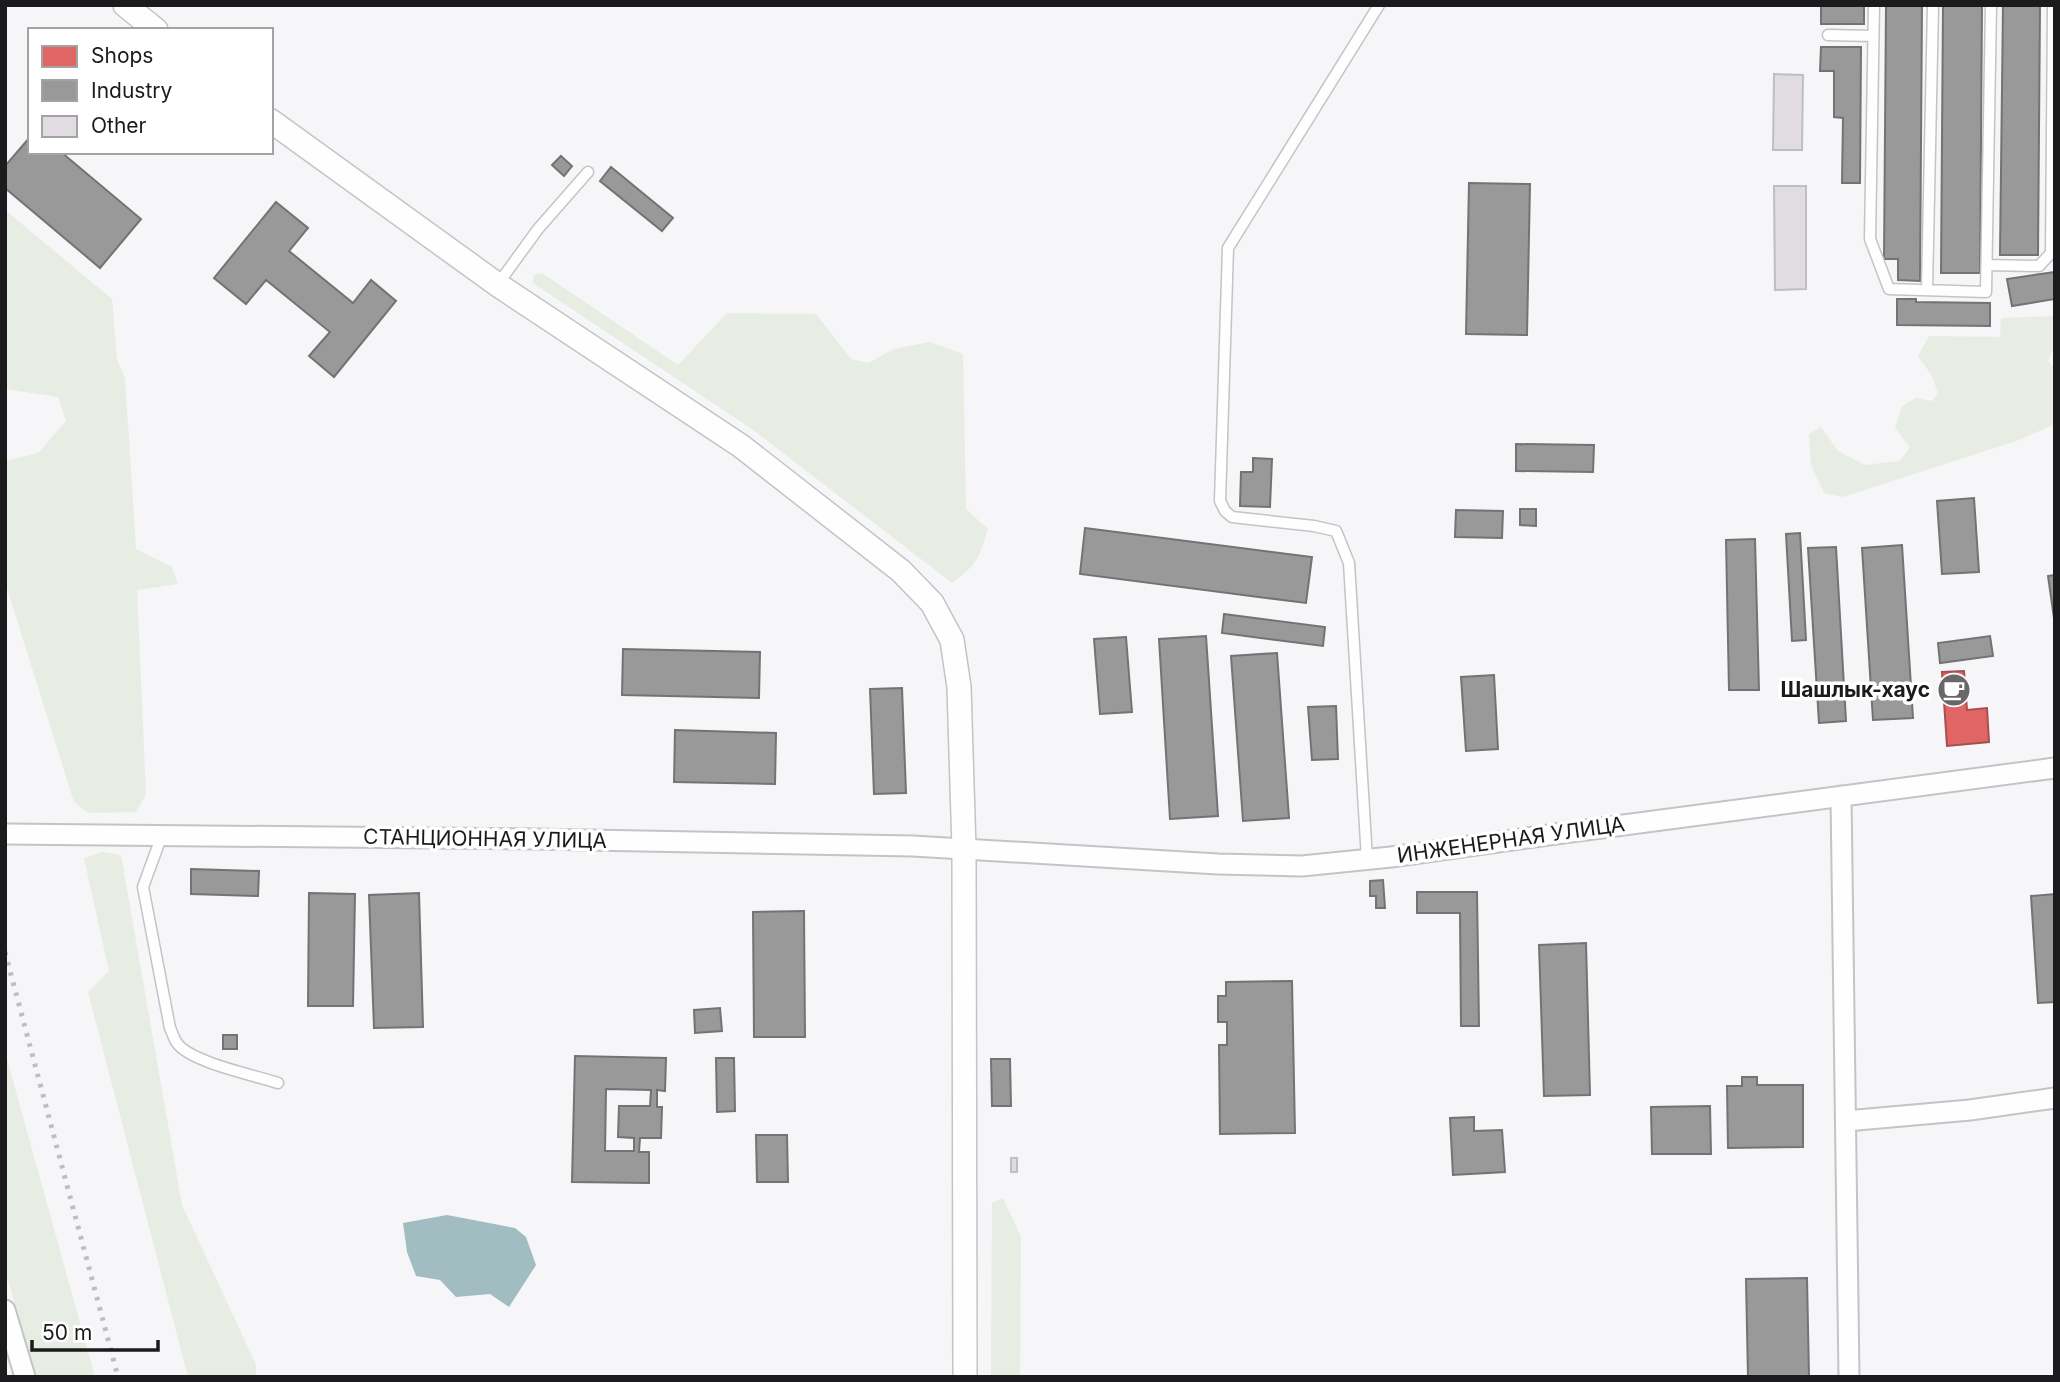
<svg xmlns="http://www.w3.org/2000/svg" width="2060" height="1382" font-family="Inter,sans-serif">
	<rect width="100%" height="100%" fill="#f6f5f7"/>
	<path fill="#e7ede2" d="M5,210L112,299L117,360L125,378L136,549L172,567L178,584L137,590L146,794L136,812L88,813L74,802L5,582V461L38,453L66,421L58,397L5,389Z
		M542,273L678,365L727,313L816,314L851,359L868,363L894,349L930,342L963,354L966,509L988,529C979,558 977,565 952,583L752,429L533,283L534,275Z
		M2055,316V344L2048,361L2055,368V424L2019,440L1843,497L1824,493L1811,465L1809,434L1821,427L1838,451L1865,465L1900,461L1910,447L1895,428L1902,406L1916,398L1932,401L1938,393L1932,376L1918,356L1929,336L2000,337L2001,318Z
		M102,852L121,855L182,1205L256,1365V1377H188L88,992L109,971L84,858Z
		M5,1052L95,1377H36L5,1270Z
		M1003,1198L1021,1237L1020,1377H991L992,1203Z"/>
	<path fill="#a2bdc1" d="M447,1215L515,1228L526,1237L536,1265L509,1307L490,1294L456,1297L440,1280L416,1276L407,1252L403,1223Z"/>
	<path fill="#e06666" stroke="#a54f50" stroke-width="2" d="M1964,671L1967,710L1987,708L1989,742L1947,746L1942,672Z"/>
	<path fill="#999" stroke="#737374" stroke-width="2" fill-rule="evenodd" d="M1821,5H1864V24H1821Z
		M1886,5H1922L1920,281L1898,280V259H1884Z
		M1943,5H1982L1980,273H1941Z
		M2003,5H2040L2038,255H2000Z
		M1821,47H1861L1860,183H1842L1843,118L1834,117V71H1820Z
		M30,137V152H61L141,219L100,268L5,188V166Z
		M561,156L572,166L564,176L552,165Z
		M611,167L673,218L662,231L600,181Z
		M1469,183L1530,184L1527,335L1466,334Z
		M276,202L308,228L289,251L353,303L371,280L396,301L334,377L309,356L330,332L266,280L246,304L214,278Z
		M2055,272V299L2012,306L2007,279Z
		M1897,299H1916V302L1990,303V326L1897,325Z
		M1516,444L1594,445L1593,472L1516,471Z
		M1253,458L1272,459L1270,507L1240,506L1241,472H1253Z
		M1974,498L1979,572L1942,574L1937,501Z
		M1520,509H1536V526L1520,525Z
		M1456,510L1503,511L1502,538L1455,537Z
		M1085,528L1312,557L1306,603L1080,574Z
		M1800,533L1806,640L1792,641L1786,534Z
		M1755,539L1759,690H1729L1726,540Z
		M1902,545L1913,718L1873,720L1862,548Z
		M1836,547L1846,721L1819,723L1808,548Z
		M2055,575V625L2048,576Z
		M1224,614L1325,627L1323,646L1222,633Z
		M1206,636L1218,816L1170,819L1159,639Z
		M1990,636L1993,656L1940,663L1938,643Z
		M1126,637L1132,712L1100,714L1094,639Z
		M623,649L760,652L759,698L622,695Z
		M1277,653L1289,818L1243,821L1231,656Z
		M1494,675L1498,749L1466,751L1461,677Z
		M902,688L906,793L874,794L870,689Z
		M1336,706L1338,759L1312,760L1308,707Z
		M675,730L776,733L775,784L674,782Z
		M191,869L259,871L258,896L191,894Z
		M1383,880L1385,908H1376V896H1370V881Z
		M1417,892H1477L1479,1026H1461L1460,913H1417Z
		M309,893L355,894L353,1006H308Z
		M419,893L423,1027L374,1028L369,895Z
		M2055,894V1002L2038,1003L2031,896Z
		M804,911L805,1037H754L753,912Z
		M1586,943L1590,1095L1544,1096L1539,945Z
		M1292,981L1295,1133L1220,1134L1219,1045H1227V1022H1218V996H1226V982Z
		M720,1008L722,1031L695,1033L694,1010Z
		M223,1035H237V1049H223Z
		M575,1056L666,1058L665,1091L657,1090V1107H662L661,1138H640L639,1152H649V1183L572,1182ZM606,1089L651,1090L650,1106H619L618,1137L634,1138V1151H605Z
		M716,1058H734L735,1111L717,1112Z
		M991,1059H1010L1011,1106H992Z
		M1742,1077H1757V1085H1803V1147L1728,1148L1727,1086H1742Z
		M1710,1106L1711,1154H1652L1651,1107Z
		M1474,1117V1131L1502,1130L1505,1172L1453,1175L1450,1118Z
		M756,1135H787L788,1182H757Z
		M1807,1278L1809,1377H1748L1746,1279Z"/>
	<path fill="#e0dce2" stroke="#c0bfc0" stroke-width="2" d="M1774,74L1803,75L1802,150H1773Z
		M1774,186H1806V289L1775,290Z
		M1011,1158H1017V1172H1011Z"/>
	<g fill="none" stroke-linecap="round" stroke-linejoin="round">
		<defs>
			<path id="service" d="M1874,5L1870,239L1889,289L1986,292L1991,5
				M1828,35L1873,36
				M1987,265L2039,266L2051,253L2053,5
				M498,284L538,229L588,172
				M1927,290L1933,5
				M162,835L143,887L170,1028C172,1032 174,1039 177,1043C190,1062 254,1075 278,1083
				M1367,859L1349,563L1336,531L1314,526L1232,517L1225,511L1220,501L1228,248L1379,5"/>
			<path id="minor" d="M1841,796L1849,1377
				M5,834L533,839L913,846L1218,864L1302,866L1391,857L1563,833L2055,768
				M1846,1121L1970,1110L2055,1098
				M5,1310L25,1377"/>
			<path id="tertiary" d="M125,5L156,30
				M271,121L498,285L741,446L901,571L932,603L952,640L959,687L964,849L965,1377"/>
		</defs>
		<use href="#service" stroke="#c4c3c5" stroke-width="13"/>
		<use href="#minor" stroke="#c4c3c5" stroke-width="23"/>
		<use href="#tertiary" stroke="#c4c3c5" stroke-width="26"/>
		<use href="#service" stroke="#fefefe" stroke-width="10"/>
		<use href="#minor" stroke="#fefefe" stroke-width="19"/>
		<use href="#tertiary" stroke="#fefefe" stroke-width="23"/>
		<path stroke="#bebebf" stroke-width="5" stroke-dasharray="3.5 7" stroke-linecap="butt" d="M5,952L118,1377"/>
	</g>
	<defs>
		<symbol id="cafe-disc" viewBox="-11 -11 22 22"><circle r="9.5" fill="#686769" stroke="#fff"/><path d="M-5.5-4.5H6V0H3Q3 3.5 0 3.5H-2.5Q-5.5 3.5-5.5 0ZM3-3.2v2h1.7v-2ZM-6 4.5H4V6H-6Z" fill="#fff"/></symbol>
	</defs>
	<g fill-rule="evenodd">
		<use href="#cafe-disc" x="1935" y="671" width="38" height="38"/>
	</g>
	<g text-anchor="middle" stroke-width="7" stroke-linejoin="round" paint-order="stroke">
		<g font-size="21" font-weight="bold" fill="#1b1a1c" stroke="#fff" text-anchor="end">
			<text x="1930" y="697">Шашлык-хаус</text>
		</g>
		<g font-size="21" fill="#1b1a1c" stroke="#fff">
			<text transform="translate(485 839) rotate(1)" y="7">СТАНЦИОННАЯ УЛИЦА</text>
			<text transform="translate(1511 840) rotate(-8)" y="7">ИНЖЕНЕРНАЯ УЛИЦА</text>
		</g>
	</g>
	<rect width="2060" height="1382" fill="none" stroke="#1b1a1c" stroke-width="14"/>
	<rect x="28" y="28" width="245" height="126" fill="#ffffff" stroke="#a4a3a4" stroke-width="2"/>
	<rect x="42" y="46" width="35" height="21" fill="#e06666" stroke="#a4a3a4" stroke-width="2"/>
	<text x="91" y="63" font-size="21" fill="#1b1a1c">Shops</text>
	<rect x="42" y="80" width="35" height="21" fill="#999999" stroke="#a4a3a4" stroke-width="2"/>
	<text x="91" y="98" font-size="21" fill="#1b1a1c">Industry</text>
	<rect x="42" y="116" width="35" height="21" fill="#e0dce2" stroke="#a4a3a4" stroke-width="2"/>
	<text x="91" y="133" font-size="21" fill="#1b1a1c">Other</text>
	<path d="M32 1340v10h126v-10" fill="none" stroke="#1b1a1c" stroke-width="3.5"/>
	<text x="42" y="1340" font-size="21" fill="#1b1a1c" stroke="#ffffff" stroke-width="5" paint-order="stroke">50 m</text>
</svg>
